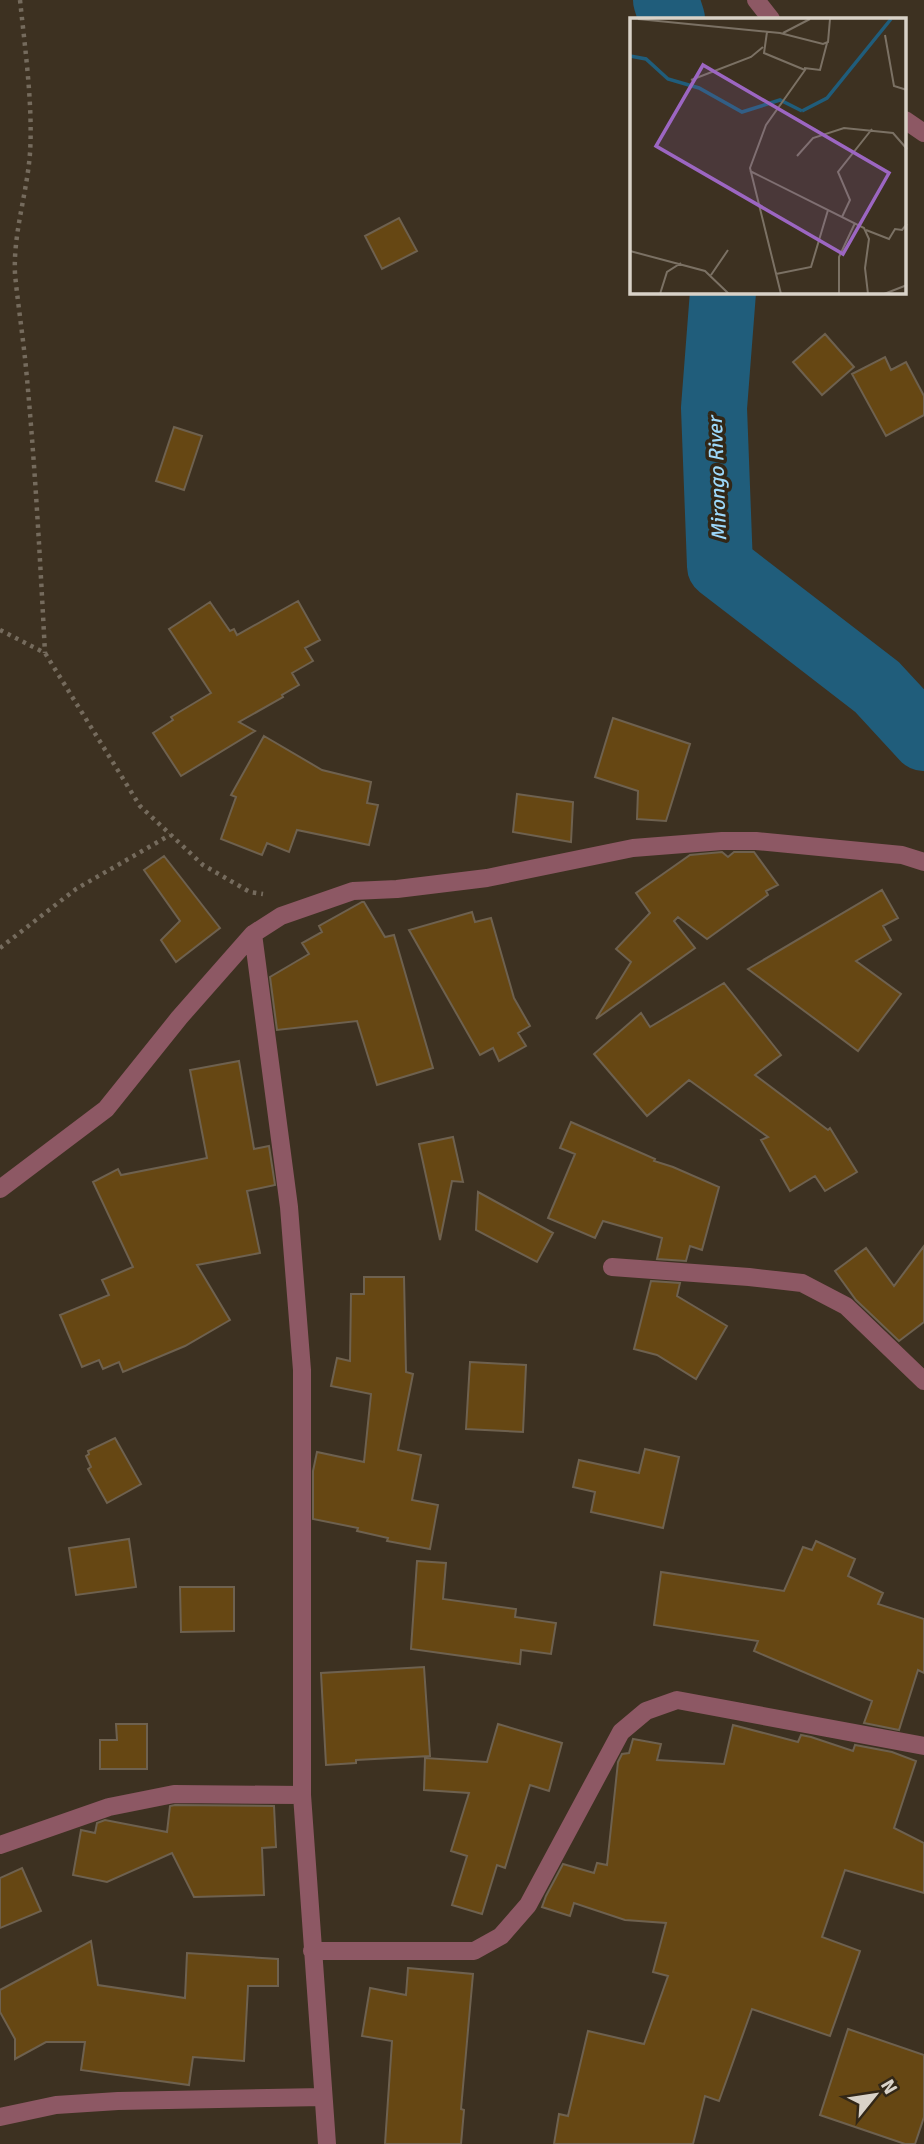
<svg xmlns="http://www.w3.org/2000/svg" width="924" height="2144" font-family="Signika,sans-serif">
	<rect width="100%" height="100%" fill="#3d3121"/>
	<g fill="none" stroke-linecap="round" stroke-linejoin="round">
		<path stroke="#205d7b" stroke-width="66" d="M666,0L672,19
			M723,292L714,408L720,566L877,687L924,738"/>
	</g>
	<path fill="#664713" stroke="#6e614f" stroke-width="2" d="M399,218L417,251L382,269L365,236Z
		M825,334L854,367L822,395L793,362Z
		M885,357L891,370L906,362L924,396V415L886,436L852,374Z
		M174,427L202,436L184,490L156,481Z
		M298,601L320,640L305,648L313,661L292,673L299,685L282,695L283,697L239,722L255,731L181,776L153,733L173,720L171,717L211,693L169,629L210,602L230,631L234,629L237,635Z
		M613,718L690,744L666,821L637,819L638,791L595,777Z
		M264,736L322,770L371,782L367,803L378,805L369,845L297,830L289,852L267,843L262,855L221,839L236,797L231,795Z
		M517,794L573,802L571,842L513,832Z
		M722,852L728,857L734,852H754L778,885L766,891L768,895L707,939L678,917L674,921L695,948L596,1019L631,962L616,949L650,913L636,893L690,855Z
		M164,856L220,928L176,962L161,940L180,921L144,870Z
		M882,890L898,918L883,926L891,940L856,961L901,994L858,1051L748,969Z
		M362,902H364L385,937L394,935L433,1068L377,1085L357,1021L277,1030L270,977L309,954L302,943L322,932L319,926Z
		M472,912L475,922L491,918L514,998L530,1026L518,1033L526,1046L499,1061L493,1048L480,1055L409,930Z
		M724,983L781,1055L755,1075L828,1130L830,1128L857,1172L825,1191L815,1176L790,1191L761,1140L768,1137L689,1080L647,1116L594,1054L641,1013L650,1027Z
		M239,1061L254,1149L269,1146L275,1185L247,1191L260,1253L197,1265L230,1320L185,1346L123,1372L119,1362L103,1369L99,1360L82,1367L60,1315L109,1295L102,1280L133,1267L93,1182L118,1169L121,1175L207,1158L190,1070Z
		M571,1122L655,1159L654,1161L673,1167L719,1187L702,1250L690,1246L686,1261L657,1259L662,1238L603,1221L595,1238L548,1218L575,1154L560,1148Z
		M453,1137L463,1182L452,1181L440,1240L419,1144Z
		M478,1192L553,1233L537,1262L476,1230Z
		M924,1246V1322L899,1341L856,1300L835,1271L866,1248L894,1286Z
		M364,1277H404L406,1372L413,1374L398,1450L421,1455L412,1500L438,1505L430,1549L387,1541L388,1538L357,1531L358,1528L313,1519V1471L317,1452L364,1462L371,1394L331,1386L337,1358L350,1361L351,1294H364Z
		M651,1281L680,1283L677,1296L727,1326L696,1379L657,1355L634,1349Z
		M470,1362L526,1365L523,1432L466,1429Z
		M115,1438L141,1484L107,1503L88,1469L91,1467L86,1456L89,1454L88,1451Z
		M645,1449L679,1457L663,1528L591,1512L595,1492L573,1487L579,1460L639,1473Z
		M129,1539L136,1587L76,1595L69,1548Z
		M816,1541L855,1559L848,1576L883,1593L878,1604L924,1619V1673L918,1670L899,1730L864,1723L872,1701L754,1651L758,1641L654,1625L661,1572L784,1591L803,1547L812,1550Z
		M417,1561L446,1563L443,1599L516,1609L515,1617L556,1623L551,1654L521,1650L520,1664L411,1649Z
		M180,1587H234V1631L181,1632Z
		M424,1667L430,1756L356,1760V1763L326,1765L321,1673Z
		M116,1724H147V1769H100V1740H117Z
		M498,1724L562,1743L549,1791L530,1785L505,1868L497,1865L482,1914L452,1905L467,1856L451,1851L469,1793L424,1790L425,1758L487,1762Z
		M733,1725L798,1742L801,1735L811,1737L853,1751L855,1745L892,1752L916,1761L894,1828L924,1843V1893L845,1870L822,1937L860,1951L830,2036L752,2009L719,2101L705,2096L693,2144H554L559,2114L568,2116L588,2031L644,2044L668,1976L653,1972L666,1923L625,1920L574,1903L570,1916L542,1907L546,1896L563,1864L594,1873L597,1863L607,1865L618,1762L622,1754L629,1753L633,1739L661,1744L657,1760L724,1764Z
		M175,1805L274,1806L276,1847L262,1848L264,1895L194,1897L172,1853L107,1882L73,1875L81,1830L95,1833L97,1823L105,1820L167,1832L170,1806Z
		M22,1868L41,1911L0,1928V1878Z
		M91,1941L98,1985L185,1998L187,1953L278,1959V1986H248L244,2061L193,2057L189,2085L81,2070L85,2042H46L15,2059V2039L0,2012V1990Z
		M408,1968L473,1974L461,2109L464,2110L461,2144H385L392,2041L362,2036L370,1988L406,1995Z
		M848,2029L924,2055V2117L915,2144H905L820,2115Z"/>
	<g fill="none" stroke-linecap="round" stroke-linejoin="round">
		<path stroke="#756b5d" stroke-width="4.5" stroke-dasharray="3.5 5" stroke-linecap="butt" d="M20,0C25,48 33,106 30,153C27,194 13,233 15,274C18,305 23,337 26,368C35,463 40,558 45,653
			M0,630L45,653L140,806L203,865L250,892L263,894
			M0,948L76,889L170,835"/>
		<path stroke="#8d5864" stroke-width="18" d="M756,0L771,19
			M905,120L924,133
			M253,934L289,1207L302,1370V1795L327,2144
			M0,1189L106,1109L179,1018L253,934L281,916L353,891L397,889L487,878L633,848L722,841H756L902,855L924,862
			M612,1267L749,1277L802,1283L846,1306L924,1381
			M0,1845L109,1807L174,1794L302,1795
			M312,1951H474L501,1936L528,1905L621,1732L646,1711L677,1700L924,1746
			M0,2117L56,2105L118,2101L323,2097"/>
	</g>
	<g text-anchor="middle" stroke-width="7" stroke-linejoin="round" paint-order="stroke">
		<g font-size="21" font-style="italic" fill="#9dd8fa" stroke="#322717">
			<text transform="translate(717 479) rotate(-92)" y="7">Mirongo River</text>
		</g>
	</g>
	<g transform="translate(630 18)">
		<rect width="276" height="276" fill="#3d3121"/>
		<path fill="none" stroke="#205d7b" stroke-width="3.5" d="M0,38L16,41L38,61L69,70L112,94L150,82L172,93M172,93L197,80L261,1"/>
		<path fill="none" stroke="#7b7164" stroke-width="2" d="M8,1L150,15L193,26L198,24L200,1M137,14L134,35L175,52L136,107L120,150L151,276M153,15L180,1M255,17L264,68L277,72M174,50L190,52L197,25M61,62L121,39L133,29M167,138L183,120L214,110L263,115L277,131M120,153L234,210L239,221L235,250L238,276M212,199L220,182L208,154L242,111M236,212L259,221L265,211L272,212L277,206M0,233L75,253L99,276M146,256L181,249L198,192M81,257L98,232M30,276L37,254L51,245M209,276V239L225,205M254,276L277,267"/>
		<path fill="#9c66c2" fill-opacity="0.15" stroke="#9c66c2" stroke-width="3.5" d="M73,47L259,155L213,236L26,128Z"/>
		<rect width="276" height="276" fill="none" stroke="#d9d2c8" stroke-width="3.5"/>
	</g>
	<g transform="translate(875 2095) rotate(60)" stroke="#322717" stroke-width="5" paint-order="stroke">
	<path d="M0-5L12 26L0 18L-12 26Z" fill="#d9d2c8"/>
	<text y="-10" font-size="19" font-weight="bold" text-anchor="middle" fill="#d9d2c8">N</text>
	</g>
</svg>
